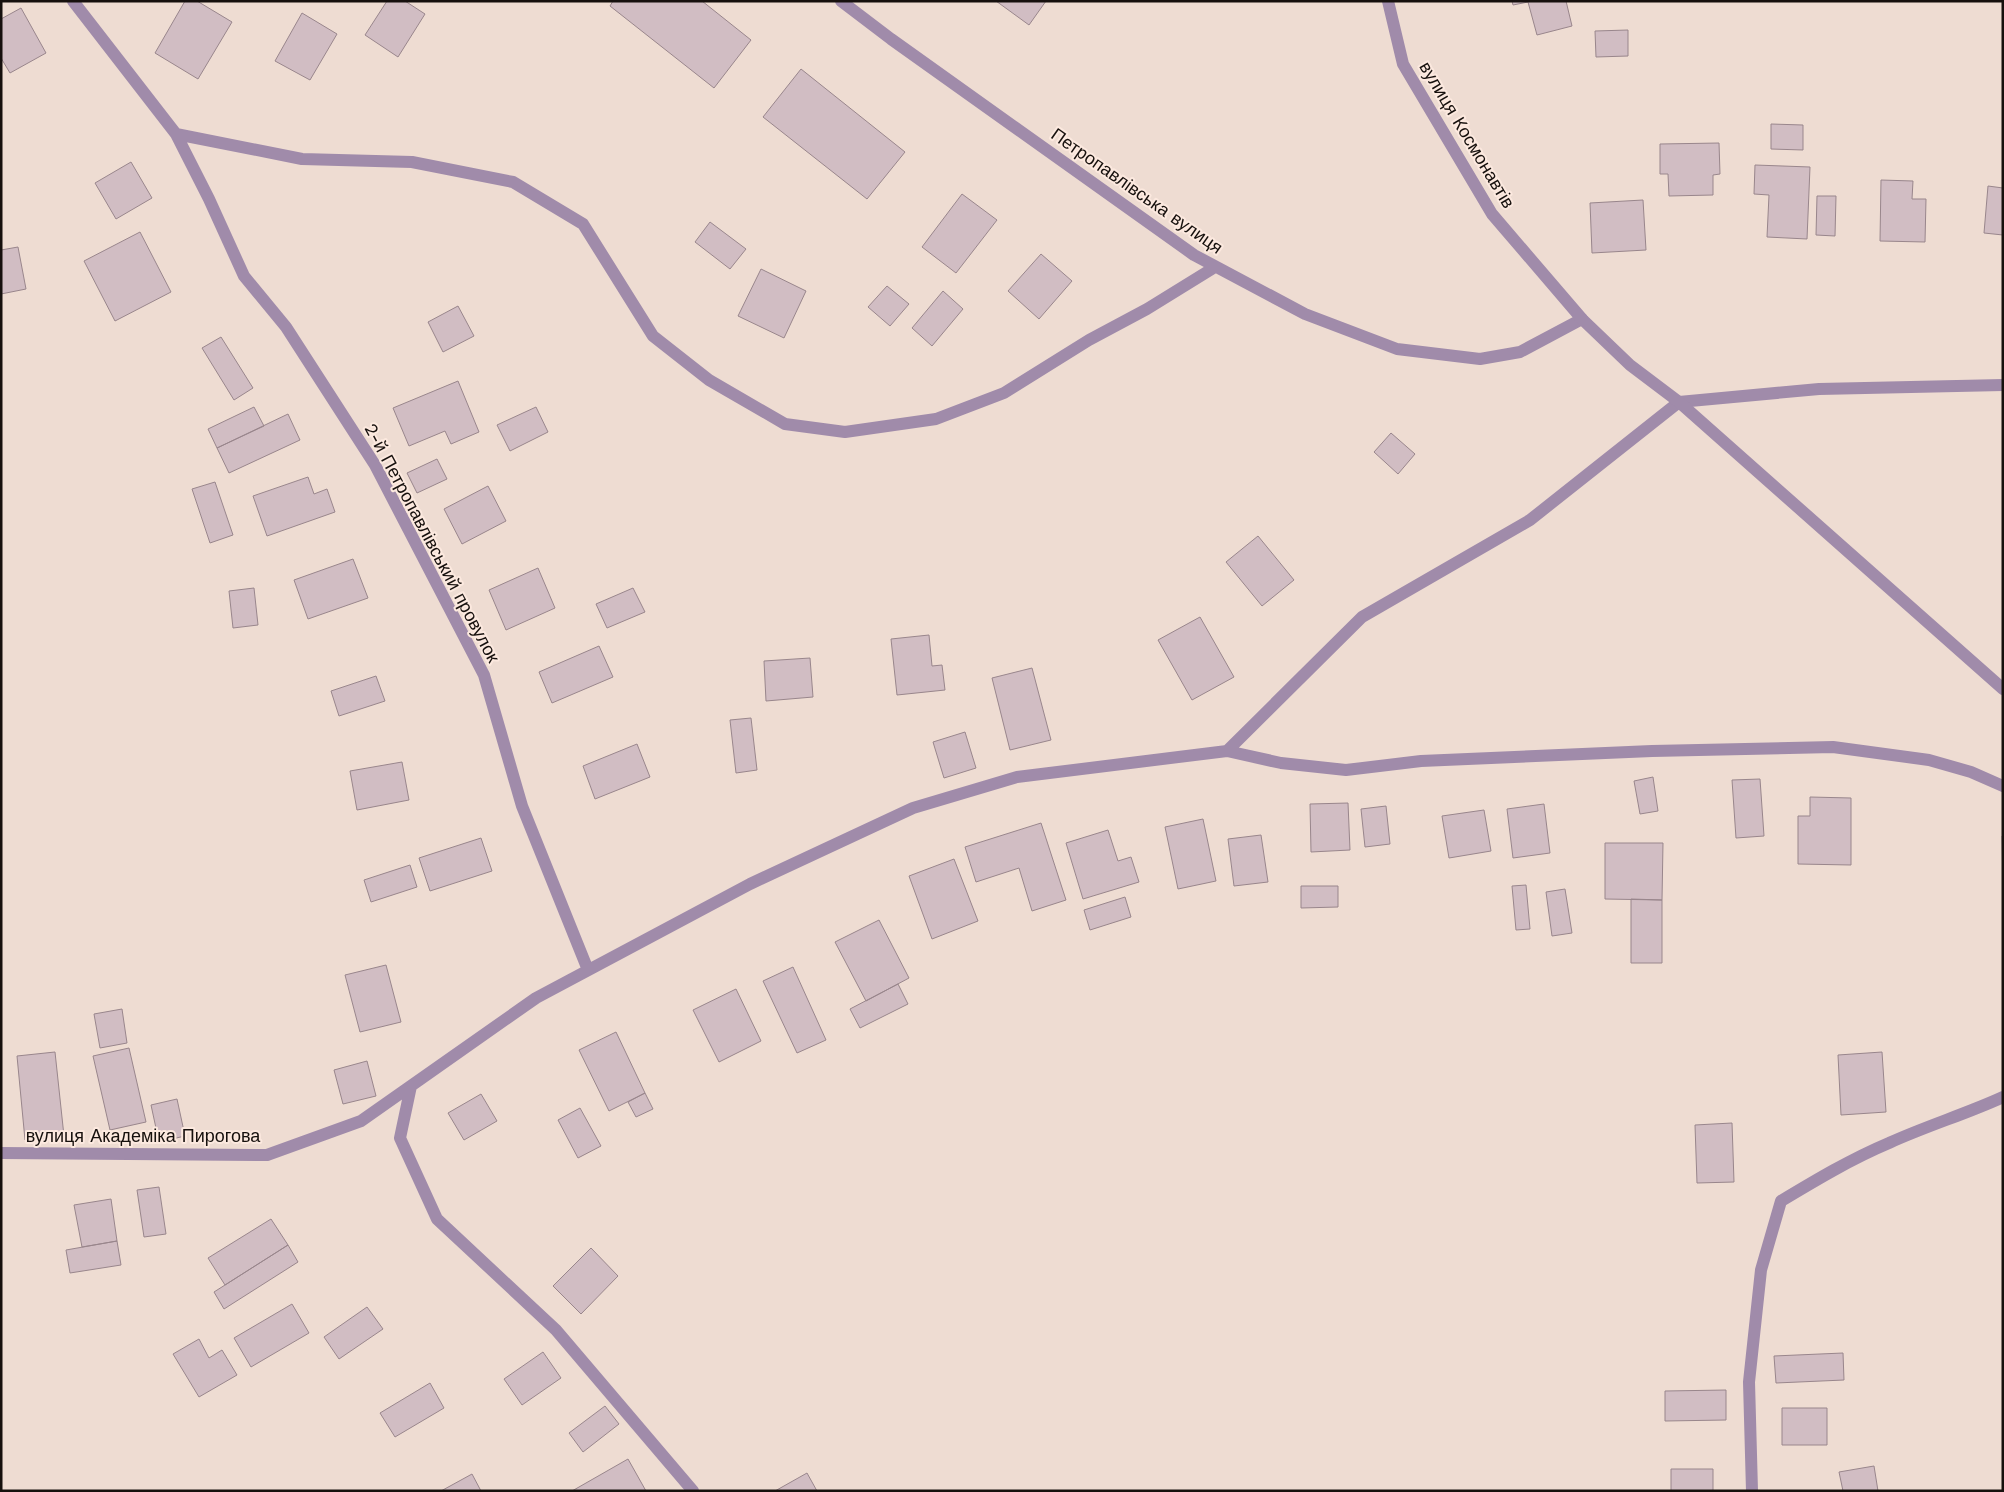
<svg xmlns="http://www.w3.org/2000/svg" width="2004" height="1492" font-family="'Work Sans',sans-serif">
	<rect width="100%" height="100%" fill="#eedcd2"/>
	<path fill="#d1bdc3" stroke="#99868c" d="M185,1H197L232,22L198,79L155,53Z
		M387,1H405L425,14L398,57L365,35Z
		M613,1H702L751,40L714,88L610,6Z
		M996,1H1046L1029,25Z
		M1512,1H1566L1572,26L1537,35L1528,2L1513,5Z
		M21,8L46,53L10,73L1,58V19Z
		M302,13L337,34L310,80L275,61Z
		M1628,30V56L1596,57L1595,31Z
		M801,69L905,152L867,199L763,117Z
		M1771,124L1803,125V150L1771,149Z
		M1719,143L1720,174L1713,175V195L1669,196L1668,174H1660V144Z
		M131,162L152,198L116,219L95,183Z
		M1755,165L1810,167L1807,239L1767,237L1769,195L1754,194Z
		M1881,180L1913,181L1912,199H1926L1925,242L1880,241Z
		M1988,186L2003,188V235L1984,233Z
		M962,194L997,220L956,273L922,247Z
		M1817,196H1836L1835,236L1816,235Z
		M1643,200L1646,250L1592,253L1590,203Z
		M710,222L746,249L730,269L695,242Z
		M140,232L171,292L115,321L84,261Z
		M18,247L26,289L1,294V250Z
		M1041,254L1072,281L1039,319L1008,291Z
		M761,269L806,291L784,338L738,316Z
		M887,286L909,304L890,326L868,307Z
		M943,291L963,309L932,346L912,328Z
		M458,306L474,336L443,352L428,322Z
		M221,337L253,388L234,400L202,348Z
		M458,381L479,432L451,444L445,431L409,446L393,408Z
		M254,407L264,426L217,448L208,429Z
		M536,407L548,432L510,451L497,425Z
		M288,414L300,440L229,473L217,448Z
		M1391,433L1415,454L1398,474L1374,452Z
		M437,459L447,479L417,493L407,473Z
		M308,477L314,494L327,489L335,512L267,536L253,496Z
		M215,482L233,535L210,543L192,489Z
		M488,486L506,521L462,544L444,509Z
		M1258,536L1294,580L1262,606L1226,562Z
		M353,559L368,598L308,619L294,580Z
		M538,568L555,608L506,630L489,590Z
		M254,588L258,625L233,628L229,591Z
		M633,588L645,612L607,628L596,604Z
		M1200,617L1234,677L1192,700L1158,640Z
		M929,635L932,666L942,665L945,690L897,695L891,639Z
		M599,646L613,677L552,703L539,672Z
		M810,658L813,697L766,701L764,661Z
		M1032,668L1051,740L1010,750L992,678Z
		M376,676L385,701L339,716L331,691Z
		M751,718L757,770L736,773L730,720Z
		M965,732L976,768L944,778L933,742Z
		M637,744L650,777L595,799L583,766Z
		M402,762L409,800L357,810L350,771Z
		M1653,777L1658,811L1640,814L1634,781Z
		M1760,779L1764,836L1736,838L1732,780Z
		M1810,797L1851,798V865L1798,864V816H1810Z
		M1348,803L1350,850L1311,852L1310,804Z
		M1544,804L1550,853L1513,858L1507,809Z
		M1386,806L1390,844L1365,847L1361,809Z
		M1484,810L1491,851L1449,858L1442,816Z
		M1203,819L1216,881L1178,889L1165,827Z
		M1041,823L1066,900L1032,911L1019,868L976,882L965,847Z
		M1108,830L1118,861L1131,857L1139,882L1083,899L1066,843Z
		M1261,835L1268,882L1234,886L1228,839Z
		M2002,836H2003V887Z
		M481,838L492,871L430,891L419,858Z
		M1605,843H1663L1662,900L1605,899Z
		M954,859L978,921L932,939L909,876Z
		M410,865L417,887L371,902L364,880Z
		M1526,885L1530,929L1516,930L1512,886Z
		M1301,886H1338V907L1301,908Z
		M1565,889L1572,933L1552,936L1546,892Z
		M1125,897L1131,917L1090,930L1084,910Z
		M1631,899L1662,900V963H1631Z
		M879,920L909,978L866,1001L835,942Z
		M386,965L401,1022L360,1032L345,975Z
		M793,967L826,1040L797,1053L763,981Z
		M898,984L908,1004L860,1028L850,1009Z
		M736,989L761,1041L719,1062L693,1010Z
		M122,1009L127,1043L100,1048L94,1014Z
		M616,1032L645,1093L609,1111L579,1050Z
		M129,1048L146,1122L110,1130L93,1056Z
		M55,1052L64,1136L25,1140L17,1056Z
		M1882,1052L1886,1112L1841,1115L1838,1055Z
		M367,1061L376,1096L343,1104L334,1070Z
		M645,1093L653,1109L636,1117L628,1102Z
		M481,1094L497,1121L464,1140L448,1113Z
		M177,1099L185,1136L159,1142L151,1105Z
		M580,1108L601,1146L578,1158L558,1120Z
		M1732,1123L1734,1182L1697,1183L1695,1125Z
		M159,1187L166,1234L144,1237L137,1190Z
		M111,1199L117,1241L82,1247L74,1205Z
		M271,1219L288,1245L225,1285L208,1258Z
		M117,1241L121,1265L70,1273L66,1250Z
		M288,1245L298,1262L224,1309L214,1292Z
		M591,1248L618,1276L581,1314L553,1286Z
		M292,1304L309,1333L251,1367L234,1338Z
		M367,1307L383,1329L339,1359L324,1337Z
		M199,1339L209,1358L222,1350L237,1375L199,1397L173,1354Z
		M543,1352L561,1378L522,1405L504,1379Z
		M1843,1353L1844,1380L1776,1383L1774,1356Z
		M430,1383L444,1408L395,1437L380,1413Z
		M1726,1390V1420L1665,1421V1391Z
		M605,1406L619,1424L583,1452L569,1433Z
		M1782,1408H1827V1445H1782Z
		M628,1459L646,1491H572Z
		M1874,1466L1878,1491H1843L1839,1472Z
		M1671,1469H1713V1491H1671Z
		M807,1473L817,1491H775Z
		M472,1474L481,1491H441Z"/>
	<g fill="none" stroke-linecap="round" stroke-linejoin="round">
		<path stroke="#a08baa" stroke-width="12" d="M73,1L176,134L209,199L244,276L286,327L375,465L484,675L522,806L588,970
			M841,1L891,39L1194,255L1305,314L1397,349L1480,359L1520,352L1582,319
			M176,134L302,159L412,162L513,182L583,224L653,336L709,380L785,424L845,432L936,419L1004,393L1089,340L1147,309L1215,267
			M1227,751L1281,763L1346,770L1421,761L1652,751L1833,747L1929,760L1971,772L2003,786
			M411,1086L400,1138L437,1219L556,1330L693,1491
			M1,1153L267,1155L361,1121L536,998L750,884L913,808L1017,777L1227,751L1362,617L1530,520L1679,402L1819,389L2003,385
			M1752,1491L1749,1382L1761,1270L1781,1201C1816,1180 1851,1159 1889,1143C1926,1126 1966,1114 2003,1097"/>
		<path stroke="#a08baa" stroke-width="12" d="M1388,1L1403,64L1492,214L1582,319L1630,365L1679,402L2003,689"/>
	</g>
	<g text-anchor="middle" stroke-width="4" stroke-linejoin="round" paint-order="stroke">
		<g font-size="18" fill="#16100d" stroke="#fce9df">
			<text transform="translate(1467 135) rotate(59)" y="6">вулиця Космонавтів</text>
			<text transform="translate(1137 191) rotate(35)" y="6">Петропавлівська вулиця</text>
			<text transform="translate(432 543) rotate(62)" y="6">2-й Петропавлівський провулок</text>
			<text x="143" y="1142">вулиця Академіка Пирогова</text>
		</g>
	</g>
	<rect width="2004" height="1492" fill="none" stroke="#16100d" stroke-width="5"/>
</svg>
